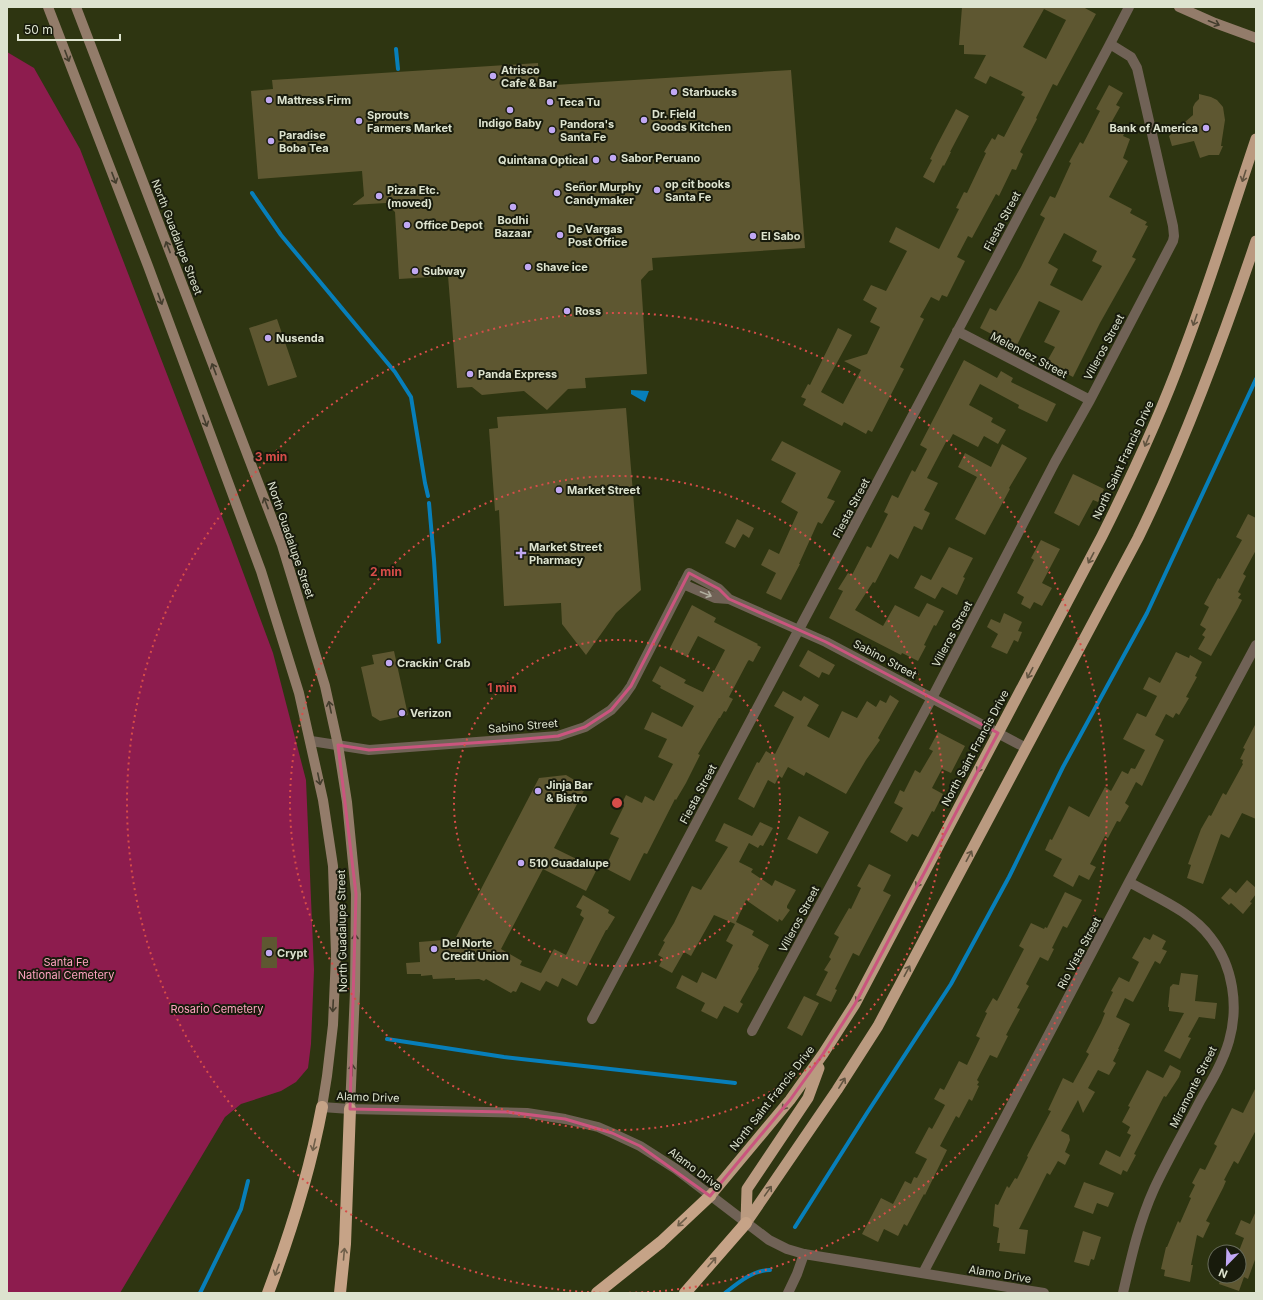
<svg xmlns="http://www.w3.org/2000/svg" width="1263" height="1300" font-family="Inter,sans-serif">
	<rect width="100%" height="100%" fill="#2e3511"/>
	<path fill="#8d1c4e" d="M7,52L34,68L80,149L231,540L273,653L306,780L314,970L311,1044L308,1068L296,1082L281,1091L241,1104L225,1117L120,1293H7Z"/>
	<path fill="#077fba" d="M631,390L649,391L645,402L631,394Z"/>
	<g fill="none" stroke-linecap="round" stroke-linejoin="round">
		<path stroke="#077fba" stroke-width="4" d="M396,49L398,69
			M252,193L281,235L395,372L411,397L425,483L428,496
			M429,503L434,560L439,642
			M387,1039L504,1057L735,1083
			M795,1227L867,1113L951,984L1009,877L1063,767L1147,613L1256,379
			M200,1293L241,1209L248,1181
			M725,1293C738,1283 753,1270 770,1270"/>
	</g>
	<path fill="#5e5731" fill-rule="evenodd" d="M962,7H1083L1096,14L1057,86L1053,84L1036,118L1037,119L1020,152L1023,154L1016,170L1012,169L999,196L996,194L972,238L968,236L957,257L965,261L947,297L942,295L939,301L931,297L920,317L924,319L900,367L904,369L872,432L868,430L866,434L844,422L842,426L803,405L806,399L801,397L808,384L810,385L838,328L852,335L821,392L843,404L861,370L844,361L867,354L880,327L870,322L877,308L863,300L871,285L886,291L907,251L889,242L896,227L939,249L959,209L956,208L964,192L967,193L986,153L984,152L992,138L995,140L998,134L1004,137L1025,97L1021,95L1023,92L990,76L986,84L974,78L986,55L964,54V45H959ZM1044,9L1066,20L1046,59L1023,47Z
		M538,63L539,86L791,70L805,248L652,258L653,270L649,271L641,280L647,374L585,378L586,388L568,389L547,410L524,391L482,395L472,387L457,388L448,276L399,279L395,212L386,203L352,205L364,196L362,171L258,179L251,91L273,89L272,80Z
		M1109,85L1123,93L1116,105L1120,107L1111,123L1122,129L1120,132L1124,134L1123,136L1130,139L1123,158L1128,161L1109,197L1132,209L1130,213L1147,222L1145,225L1148,226L1132,257L1136,259L1100,323L1073,377L1046,363L1055,347L1044,342L1060,311L1039,301L1016,347L980,328L990,308L996,311L1021,267L1045,218L1040,215L1050,196L1055,198L1071,163L1069,162L1080,142L1083,144L1100,111L1096,109ZM1064,233L1097,251L1092,261L1102,266L1082,301L1050,285L1058,269L1048,263Z
		M1199,94L1211,97L1217,100L1223,107L1225,120L1221,146H1223L1219,155H1209L1200,158L1194,141L1172,146L1169,136L1193,115V107L1195,103L1199,99Z
		M956,109L969,116L950,152H951L944,166L943,165L934,183L923,177L932,160L930,159L937,145Z
		M277,319L297,377L268,386L249,328Z
		M964,360L997,378L1001,371L1013,378L1011,382L1056,404L1047,422L1018,408L1019,405L980,384L969,405L993,418L991,422L1006,430L998,444L984,436L978,447L953,434L949,441L947,440L927,478L938,483L924,510L930,513L922,530L914,526L898,559L890,554L875,583L873,582L855,610L883,626L895,605L919,617L927,603L944,611L936,626L934,625L924,645L926,646L918,661L902,653L901,655L829,618L843,591L838,589L848,573L852,575L867,546L871,548L888,514L884,512L892,495L898,498L912,470L915,472L927,449L920,445Z
		M626,408L641,590L616,613L586,655L562,624L561,603L504,606L499,510L495,511L489,429L498,428L497,417Z
		M782,441L841,471L827,498L835,501L822,524L818,522L799,564H800L781,600L766,593L776,573L761,565L769,549L779,554L798,512L781,502L796,473L771,460Z
		M1002,444L1027,458L1009,488L1010,489L985,535L955,519L977,477L958,467L965,453L991,467Z
		M1073,474L1104,489L1098,502L1093,500L1079,526L1054,513Z
		M1248,514L1256,518V550L1243,574L1246,576L1238,592L1241,594L1238,598L1242,600L1238,608L1211,656L1198,649L1205,637L1202,635L1206,629L1200,625L1209,607L1204,604L1218,578L1220,579L1242,540L1236,537Z
		M737,519L754,528L749,538L743,534L735,548L725,543Z
		M1041,540L1060,549L1042,583L1052,588L1042,606L1034,602L1030,609L1021,604L1024,597L1017,593L1034,560L1031,558Z
		M949,547L973,558L963,577L965,578L957,595L942,587L935,599L914,588L921,575L931,580Z
		M692,605L716,618L714,622L758,644L757,645L761,647L753,662L749,660L748,661L729,697L733,699L726,712L724,711L720,718H719L698,754L700,755L686,783L676,800L675,799L647,854L644,853L630,881L605,868L619,838L610,834L624,806L621,805L626,795L642,803L645,796L654,801L673,764L658,757L667,739L644,729L652,712L682,727L694,706L660,688L661,686L652,681L660,666L686,680L684,683L703,692L725,650L698,636L687,657L670,648Z
		M1004,613L1022,622L1018,631L1022,632L1018,642L1014,640L1007,654L991,647L998,634L987,627L991,619L1000,623Z
		M808,650L835,665L829,675L822,672L819,678L799,666Z
		M394,651L408,715L380,721L372,716L361,667L374,664L372,655Z
		M1176,652L1189,658L1190,655L1202,662L1195,676L1197,677L1186,697L1189,698L1179,715L1176,713L1173,718L1166,714L1155,735L1164,740L1142,786L1136,782L1125,803L1129,806L1120,822L1117,821L1108,838L1105,836L1090,864L1096,867L1089,880L1079,875L1073,887L1053,876L1062,859L1045,850L1050,839L1052,840L1069,806L1089,817L1105,787L1111,791L1122,771L1128,774L1131,768L1135,769L1145,750L1123,739L1137,713L1146,717L1157,696L1143,689L1149,677L1160,683Z
		M783,691L801,701L804,696L819,705L807,726L829,738L842,711L857,718L867,701L876,707L880,700L886,703L890,695L899,701L878,738L880,740L866,760L846,794L806,772L804,776L788,767L782,778L779,776L775,784L768,780L754,808L738,799L757,762L759,763L766,751L771,754L772,752L775,754L794,717L774,706Z
		M1256,723V819L1242,813L1229,838L1221,834L1203,884L1187,878L1191,865L1188,864L1201,829L1209,815L1211,816L1223,793L1226,795L1243,764L1242,763L1243,760L1240,759L1245,749L1243,748Z
		M938,732L965,746L951,773L942,769L932,788L943,794L934,812L932,811L918,837L912,834L907,842L890,832L903,808L894,803L900,790L904,792L915,770L920,773L933,751L929,749Z
		M566,775L586,787L554,848L597,869L586,891L543,869L501,949L522,961L520,965L541,973L554,949L566,955L584,918L580,915L582,910L576,907L583,895L609,910L608,913L615,917L607,930H606L577,986L562,978L558,987L546,981L540,991L521,982L516,992L513,991L511,993L486,979L484,981L479,979L455,980V978L433,979L432,975L421,976V974H407L406,963L420,962L419,942L455,939L539,778Z
		M799,816L829,832L817,854L787,839Z
		M760,822L773,828L763,846L760,845L758,848L749,843L739,862L753,869L751,872L772,886L775,880L796,890L787,906V908L790,910L782,921L779,919L778,922L746,900L736,922L754,931L752,935L769,945L758,967L759,968L740,1002L743,1004L738,1013L724,1006L717,1019L701,1011L705,1003L676,988L682,975L697,983L702,972L716,979L733,945L726,941L735,924L714,915L691,956L684,952L672,973L659,966L663,958L658,955L665,942L663,941L674,923L692,886L701,890L728,847L715,841L724,823L752,836Z
		M869,864L891,875L883,891L891,895L859,956L853,953L835,989L837,990L831,1002L816,995L828,972L824,970L831,959L829,957L839,937L834,934L849,908L851,909L861,888L857,886Z
		M1247,880L1256,888V894L1250,902L1252,903L1243,914L1231,903L1229,905L1221,898L1230,888L1236,893Z
		M1065,892L1082,900L1067,928L1063,926L1052,948L1054,949L1048,961L1040,957L1026,984L1029,986L1017,1008L1020,1009L1006,1035L1008,1036L997,1058L990,1055L977,1080L979,1082L977,1085L979,1086L972,1101L969,1099L959,1118L956,1116L940,1146L947,1150L925,1195L924,1194L907,1226L904,1224L898,1236L884,1229L878,1242L862,1234L881,1198L893,1204L905,1181L911,1184L914,1177L917,1178L927,1159L915,1153L929,1127L932,1129L945,1105L934,1099L940,1088L944,1090L959,1061L967,1065L980,1038L976,1036L987,1013L985,1012L993,998L997,1001L1024,949L1019,946L1031,923L1044,929L1045,927L1047,928Z
		M1153,934L1166,941L1162,949L1167,951L1160,964L1155,961L1133,1002L1125,998L1116,1017L1130,1024L1118,1049H1119L1113,1061L1116,1063L1109,1075L1098,1070L1088,1088L1095,1092L1083,1113L1078,1100L1061,1131L1069,1135L1070,1140L1065,1152L1070,1155L1065,1165L1058,1161L1050,1175L1047,1173L1019,1229L1028,1230L1025,1254L999,1251L1000,1243H997L999,1228L993,1226L995,1204L998,1205L1007,1186L1009,1188L1015,1178L1017,1179L1028,1157L1027,1156L1051,1111L1048,1110L1063,1078L1073,1083L1089,1054L1086,1052L1101,1023L1105,1013L1103,1012L1113,992L1111,991L1119,977L1129,982L1139,962L1132,958L1144,937L1150,940Z
		M262,937H277V968H261Z
		M1181,973L1198,975L1195,1001L1217,1003L1215,1019L1199,1017L1188,1037L1191,1038L1180,1059L1164,1051L1184,1013L1169,1011V1007H1168L1170,987L1173,984L1179,985Z
		M804,996L819,1003L802,1036L787,1028Z
		M1170,1065L1181,1071L1179,1077L1166,1097L1164,1096L1134,1154L1136,1155L1127,1172L1123,1170L1121,1175L1099,1164L1106,1150L1120,1157L1131,1135L1127,1133L1130,1127L1122,1122L1130,1107L1128,1106L1147,1070L1163,1078Z
		M1256,1087V1130L1238,1164L1234,1161L1224,1180L1226,1181L1223,1188L1206,1221L1210,1223L1203,1238L1197,1235L1191,1265H1193L1190,1282L1164,1276L1165,1270L1161,1269L1166,1247H1167L1178,1221L1180,1223L1191,1198L1189,1197L1195,1185L1192,1183L1200,1168L1205,1170L1217,1146L1214,1144L1232,1108L1243,1113Z
		M1084,1182L1114,1193L1108,1207L1097,1203L1093,1214L1074,1207Z
		M1256,1211V1257L1248,1279L1244,1277L1239,1291L1219,1284L1222,1276H1240L1239,1251L1244,1238L1235,1234L1241,1220L1250,1224Z
		M1083,1231L1101,1237L1094,1260L1091,1259L1089,1266L1074,1262Z"/>
	<g fill="none" stroke-linecap="round" stroke-linejoin="round">
		<path stroke="#706256" stroke-width="10" d="M957,331L1090,400
			M683,584L715,598L729,599L826,642L1026,748
			M311,741L369,750L558,736L585,727L611,710L624,696L631,686L689,573L719,589L729,599
			M592,1019L1110,44L1129,7
			M752,1031L932,698L1055,462L1090,400L1173,241L1174,236L1173,226L1137,68L1131,57L1110,44
			M923,1273L1129,882L1256,645
			M788,1293L797,1274L804,1254
			M1123,1293C1131,1258 1139,1222 1154,1189C1168,1159 1185,1130 1200,1101C1211,1082 1223,1062 1229,1041C1239,1006 1233,966 1211,938C1191,911 1157,898 1129,882"/>
		<path stroke="#706256" stroke-width="10" d="M322,1107L350,1109L527,1113L565,1119L598,1127L612,1133L640,1146L676,1169L769,1240L787,1249L804,1254L1044,1293"/>
		<path stroke="#937c6a" stroke-width="10" d="M48,7L148,266L261,571L299,693L323,800L333,866L336,955L333,1025L327,1076L322,1107
			M76,7L282,545L325,686L338,745L347,802L356,894L355,991L350,1109
			M1179,7L1215,23L1256,38"/>
		<path stroke="#ba9a80" stroke-width="11" d="M710,1196L790,1100L823,1054L855,1004L1102,536C1132,476 1160,416 1183,353C1210,283 1232,210 1256,139
			M746,1222L747,1189L808,1098L819,1068
			M746,1223L837,1090L878,1026L1138,538C1185,442 1222,342 1256,241"/>
		<path stroke="#c6a387" stroke-width="12" d="M268,1293C291,1232 310,1171 322,1107
			M340,1293L345,1244L350,1109
			M597,1293L661,1242L710,1196
			M685,1293L746,1223"/>
	</g>
	<defs><path id="oneway-shaft" d="M-6 0H5M1.5-3L5.5 0L1.5 3" fill="none" stroke-width="1.6" stroke-linecap="round" stroke-linejoin="round"/></defs>
	<g stroke="#433d2d">
		<use href="#oneway-shaft" transform="translate(1214 23) rotate(22)"/>
		<use href="#oneway-shaft" transform="translate(67 56) rotate(69)"/>
		<use href="#oneway-shaft" transform="translate(114 178) rotate(69)"/>
		<use href="#oneway-shaft" transform="translate(168 247) rotate(-111)"/>
		<use href="#oneway-shaft" transform="translate(160 299) rotate(70)"/>
		<use href="#oneway-shaft" transform="translate(214 369) rotate(-111)"/>
		<use href="#oneway-shaft" transform="translate(205 421) rotate(70)"/>
		<use href="#oneway-shaft" transform="translate(266 503) rotate(-111)"/>
		<use href="#oneway-shaft" transform="translate(330 707) rotate(-102)"/>
		<use href="#oneway-shaft" transform="translate(319 779) rotate(78)"/>
		<use href="#oneway-shaft" transform="translate(355 940) rotate(-89)"/>
		<use href="#oneway-shaft" transform="translate(333 1006) rotate(93)"/>
		<use href="#oneway-shaft" transform="translate(352 1070) rotate(-88)"/>
	</g>
	<g stroke="#615440">
		<use href="#oneway-shaft" transform="translate(1244 176) rotate(108)"/>
		<use href="#oneway-shaft" transform="translate(1195 320) rotate(109)"/>
		<use href="#oneway-shaft" transform="translate(1147 441) rotate(113)"/>
		<use href="#oneway-shaft" transform="translate(1091 558) rotate(118)"/>
		<use href="#oneway-shaft" transform="translate(1030 673) rotate(118)"/>
		<use href="#oneway-shaft" transform="translate(980 767) rotate(118)"/>
		<use href="#oneway-shaft" transform="translate(969 856) rotate(-62)"/>
		<use href="#oneway-shaft" transform="translate(919 882) rotate(118)"/>
		<use href="#oneway-shaft" transform="translate(907 971) rotate(-62)"/>
		<use href="#oneway-shaft" transform="translate(859 997) rotate(118)"/>
		<use href="#oneway-shaft" transform="translate(842 1083) rotate(-58)"/>
		<use href="#oneway-shaft" transform="translate(786 1105) rotate(129)"/>
		<use href="#oneway-shaft" transform="translate(768 1191) rotate(-55)"/>
	</g>
	<use stroke="#b1af9f" href="#oneway-shaft" transform="translate(706 594) rotate(22)"/>
	<g stroke="#6f5f4a">
		<use href="#oneway-shaft" transform="translate(314 1145) rotate(103)"/>
		<use href="#oneway-shaft" transform="translate(682 1222) rotate(137)"/>
		<use href="#oneway-shaft" transform="translate(344 1254) rotate(-85)"/>
		<use href="#oneway-shaft" transform="translate(712 1262) rotate(-49)"/>
		<use href="#oneway-shaft" transform="translate(277 1270) rotate(110)"/>
	</g>
	<path fill="none" stroke="#ca557e" stroke-width="3" stroke-linejoin="round" d="M689,573L719,589L729,599L826,642L998,733L855,1004L823,1054L790,1100L710,1196L640,1146L612,1133L565,1119L507,1112L350,1109L356,894L338,745L369,750L501,741L558,736L585,727L611,710L631,686Z"/>
	<g fill="none" stroke="#d74d49" stroke-width="2" stroke-dasharray="2 4">
		<circle cx="617" cy="803" r="163"/>
		<circle cx="617" cy="803" r="327"/>
		<path d="M613 1293A490 490 0 1 1 621 1293"/>
	</g>
	<g fill="#c1a8f3" stroke="#181b0c" stroke-width="1.5">
		<circle cx="493" cy="76" r="4"/>
		<circle cx="674" cy="92" r="4"/>
		<circle cx="269" cy="100" r="4"/>
		<circle cx="550" cy="102" r="4"/>
		<circle cx="510" cy="110" r="4"/>
		<circle cx="644" cy="120" r="4"/>
		<circle cx="359" cy="121" r="4"/>
		<circle cx="1206" cy="128" r="4"/>
		<circle cx="552" cy="130" r="4"/>
		<circle cx="271" cy="141" r="4"/>
		<circle cx="613" cy="158" r="4"/>
		<circle cx="596" cy="160" r="4"/>
		<circle cx="657" cy="190" r="4"/>
		<circle cx="557" cy="193" r="4"/>
		<circle cx="379" cy="196" r="4"/>
		<circle cx="513" cy="207" r="4"/>
		<circle cx="407" cy="225" r="4"/>
		<circle cx="560" cy="235" r="4"/>
		<circle cx="753" cy="236" r="4"/>
		<circle cx="528" cy="267" r="4"/>
		<circle cx="415" cy="271" r="4"/>
		<circle cx="567" cy="311" r="4"/>
		<circle cx="268" cy="338" r="4"/>
		<circle cx="470" cy="374" r="4"/>
		<circle cx="559" cy="490" r="4"/>
		<path d="M519 547h4v4h4v4h-4v4h-4v-4h-4v-4h4z"/>
		<circle cx="389" cy="663" r="4"/>
		<circle cx="402" cy="713" r="4"/>
		<circle cx="538" cy="791" r="4"/>
		<circle cx="521" cy="863" r="4"/>
		<circle cx="434" cy="949" r="4"/>
		<circle cx="269" cy="953" r="4"/>
	</g>
	<g text-anchor="middle" stroke-width="4" stroke-linejoin="round" paint-order="stroke">
		<g font-size="11" font-weight="bold" fill="#dde3cf" stroke="#181b0c" text-anchor="start">
			<text x="501" y="74">Atrisco<tspan x="501" dy="13">Cafe &amp; Bar</tspan></text>
			<text x="682" y="96">Starbucks</text>
			<text x="277" y="104">Mattress Firm</text>
			<text x="558" y="106">Teca Tu</text>
			<text x="652" y="118">Dr. Field<tspan x="652" dy="13">Goods Kitchen</tspan></text>
			<text x="367" y="119">Sprouts<tspan x="367" dy="13">Farmers Market</tspan></text>
			<text x="510" y="127" text-anchor="middle">Indigo Baby</text>
			<text x="560" y="128">Pandora's<tspan x="560" dy="13">Santa Fe</tspan></text>
			<text x="1198" y="132" text-anchor="end">Bank of America</text>
			<text x="279" y="139">Paradise<tspan x="279" dy="13">Boba Tea</tspan></text>
			<text x="621" y="162">Sabor Peruano</text>
			<text x="588" y="164" text-anchor="end">Quintana Optical</text>
			<text x="665" y="188">op cit books<tspan x="665" dy="13">Santa Fe</tspan></text>
			<text x="565" y="191">Señor Murphy<tspan x="565" dy="13">Candymaker</tspan></text>
			<text x="387" y="194">Pizza Etc.<tspan x="387" dy="13">(moved)</tspan></text>
			<text x="513" y="224" text-anchor="middle">Bodhi<tspan x="513" dy="13">Bazaar</tspan></text>
			<text x="415" y="229">Office Depot</text>
			<text x="568" y="233">De Vargas<tspan x="568" dy="13">Post Office</tspan></text>
			<text x="761" y="240">El Sabo</text>
			<text x="536" y="271">Shave ice</text>
			<text x="423" y="275">Subway</text>
			<text x="575" y="315">Ross</text>
			<text x="276" y="342">Nusenda</text>
			<text x="478" y="378">Panda Express</text>
			<text x="567" y="494">Market Street</text>
			<text x="529" y="551">Market Street<tspan x="529" dy="13">Pharmacy</tspan></text>
			<text x="397" y="667">Crackin' Crab</text>
			<text x="410" y="717">Verizon</text>
			<text x="546" y="789">Jinja Bar<tspan x="546" dy="13">&amp; Bistro</tspan></text>
			<text x="529" y="867">510 Guadalupe</text>
			<text x="442" y="947">Del Norte<tspan x="442" dy="13">Credit Union</tspan></text>
			<text x="277" y="957">Crypt</text>
		</g>
		<g font-size="11" fill="#dde3cf" stroke="#181b0c">
			<text transform="translate(1002 221) rotate(-62)" y="4">Fiesta Street</text>
			<text transform="translate(177 237) rotate(69)" y="4">North Guadalupe Street</text>
			<text transform="translate(1104 347) rotate(-62)" y="4">Villeros Street</text>
			<text transform="translate(1029 355) rotate(28)" y="4">Melendez Street</text>
			<text transform="translate(1123 460) rotate(-65)" y="4">North Saint Francis Drive</text>
			<text transform="translate(851 508) rotate(-62)" y="4">Fiesta Street</text>
			<text transform="translate(291 540) rotate(71)" y="4">North Guadalupe Street</text>
			<text transform="translate(952 634) rotate(-62)" y="4">Villeros Street</text>
			<text transform="translate(885 659) rotate(28)" y="4">Sabino Street</text>
			<text transform="translate(523 726) rotate(-5)" y="4">Sabino Street</text>
			<text transform="translate(975 748) rotate(-62)" y="4">North Saint Francis Drive</text>
			<text transform="translate(698 794) rotate(-62)" y="4">Fiesta Street</text>
			<text transform="translate(799 919) rotate(-62)" y="4">Villeros Street</text>
			<text transform="translate(342 931) rotate(-91)" y="4">North Guadalupe Street</text>
			<text transform="translate(1079 953) rotate(-62)" y="4">Rio Vista Street</text>
			<text transform="translate(1193 1087) rotate(-63)" y="4">Miramonte Street</text>
			<text transform="translate(368 1097) rotate(2)" y="4">Alamo Drive</text>
			<text transform="translate(772 1098) rotate(-52)" y="4">North Saint Francis Drive</text>
			<text transform="translate(695 1169) rotate(37)" y="4">Alamo Drive</text>
			<text transform="translate(1000 1274) rotate(9)" y="4">Alamo Drive</text>
		</g>
		<g font-size="11" fill="#ffa3c0" stroke="#181b0c">
			<text x="66" y="966">Santa Fe<tspan x="66" dy="13">National Cemetery</tspan></text>
			<text x="217" y="1013">Rosario Cemetery</text>
		</g>
	</g>
	<circle cx="617" cy="803" r="6" fill="#d74d49" stroke="#181b0c" stroke-width="2"/>
	<g font-size="12" text-anchor="middle" font-weight="bold" fill="#d74d49" stroke="#181b0c" stroke-width="4" stroke-linejoin="round" paint-order="stroke">
		<text x="271" y="461">3 min</text>
		<text x="386" y="576">2 min</text>
		<text x="502" y="692">1 min</text>
	</g>
	<rect width="1263" height="1300" fill="none" stroke="#dde3cf" stroke-width="16"/>
	<g transform="translate(1227 1264) rotate(203)"><circle r="19" fill="#181b0c" stroke="#676b5a"/>
	<path d="M0-3L7 15L0 10L-7 15Z" fill="#c1a8f3"/>
	<text y="-6" font-size="11" font-weight="bold" text-anchor="middle" fill="#dde3cf">N</text>
	</g>
	<path d="M18 34v6h102v-6" fill="none" stroke="#dde3cf" stroke-width="2"/>
	<text x="24" y="34" font-size="12" fill="#dde3cf" stroke="#181b0c" stroke-width="3" paint-order="stroke">50 m</text>
</svg>
